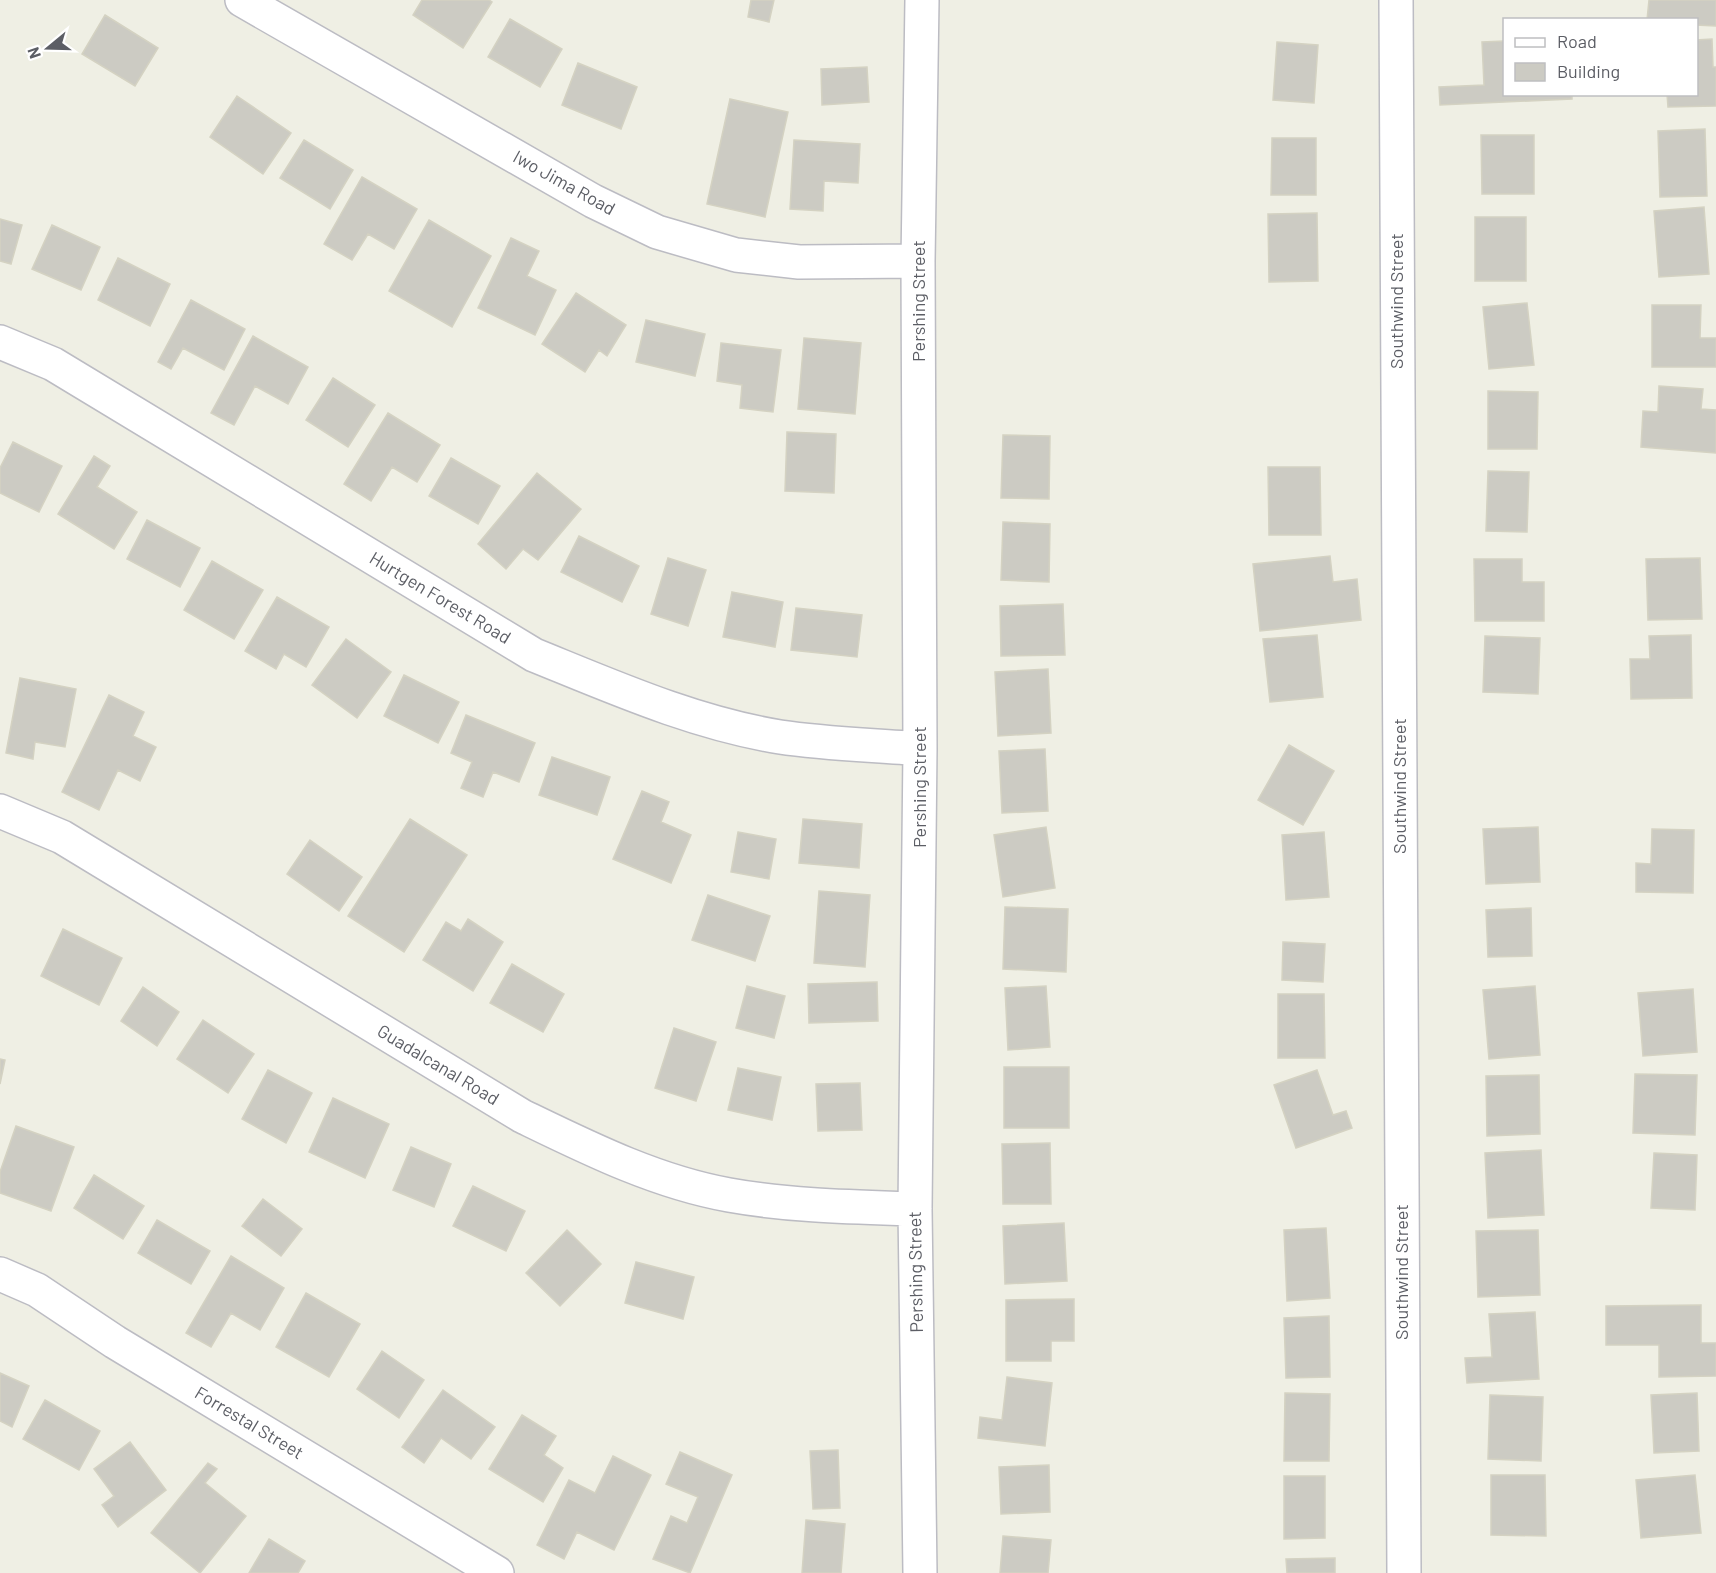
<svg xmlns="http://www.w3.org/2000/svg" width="1716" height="1573" font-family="Barlow,sans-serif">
	<rect width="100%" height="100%" fill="#efefe4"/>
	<path fill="#cccbc3" stroke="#d4d2c2" stroke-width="1.5" d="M422,0H489L492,2L463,48L413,15Z
		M751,0H774L769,22L748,17Z
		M1649,0H1716V26L1696,25V20H1647Z
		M105,15L158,48L135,86L82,54Z
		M510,19L562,49L540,87L488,57Z
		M1712,39L1713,67H1716V106L1668,107L1667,94H1696V40Z
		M1504,41V94H1572V99L1440,105L1439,87L1484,85L1482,42Z
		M1277,42L1318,45L1314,103L1273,100Z
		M578,63L637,87L621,129L562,105Z
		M867,67L869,102L822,105L821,69Z
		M237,96L291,133L263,174L210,137Z
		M730,99L788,112L765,217L707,204Z
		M1705,129L1707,196L1660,197L1658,131Z
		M1481,135H1534V194H1482Z
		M1272,138H1316V195H1271Z
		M304,140L353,170L330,209L280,178Z
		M794,140L860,144L858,183L824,181L823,211L790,209Z
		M362,177L417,209L394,249L368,234L352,260L324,244Z
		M1704,207L1709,274L1659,277L1654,211Z
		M1317,213L1318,281L1269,282L1268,214Z
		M1475,217H1526V281H1475Z
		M0,219L22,225L11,264L0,261Z
		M429,220L491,256L452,327L389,291Z
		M52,225L100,247L81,290L32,269Z
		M511,238L539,251L527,276L556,290L535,335L478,308Z
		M118,258L170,284L150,326L98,300Z
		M576,293L626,325L607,356L599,350L585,372L542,344Z
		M191,300L245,329L224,370L183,348L171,369L158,362Z
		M1527,303L1534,365L1489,369L1483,307Z
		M1652,305H1701L1700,338H1716V367H1652Z
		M646,320L705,334L695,376L636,362Z
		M253,336L308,367L288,404L255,386L234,425L211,413Z
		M804,338L861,343L855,414L798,409Z
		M721,343L781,350L773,412L740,408L742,385L717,381Z
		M333,378L375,405L348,447L306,420Z
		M1659,386L1703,389L1701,409L1716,410V453L1641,447L1643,411L1658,412Z
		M1488,391L1538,392L1537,449H1488Z
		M388,413L440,445L417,482L392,467L371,501L344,484Z
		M787,432L836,434L834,493L785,491Z
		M1003,435L1050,436L1049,499L1001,498Z
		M13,442L62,466L39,512L0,493V468Z
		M94,456L110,466L97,487L137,512L114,549L58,514Z
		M451,458L500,486L478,524L429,496Z
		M1268,467H1320L1321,535H1269Z
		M1488,471L1529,472L1527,532L1486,531Z
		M537,473L581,509L538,560L523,549L506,569L478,544Z
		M147,520L200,548L180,587L127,559Z
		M1003,522L1050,524L1049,582L1001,580Z
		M579,536L639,566L622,602L561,572Z
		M1330,556L1333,582L1357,579L1361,620L1260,631L1253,564Z
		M668,558L706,570L688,626L651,614Z
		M1700,558L1702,619L1648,620L1646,559Z
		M1474,559H1522V582H1544V621H1475Z
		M212,561L263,590L234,639L184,610Z
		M732,592L783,602L775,647L723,637Z
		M277,597L329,627L306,667L284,654L276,669L245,651Z
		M1063,604L1065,655L1001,656L1000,606Z
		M796,608L862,615L857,657L791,650Z
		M1317,635L1323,697L1270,702L1263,639Z
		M1691,635L1692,698L1631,699L1630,659H1650L1649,636Z
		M1485,636L1540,638L1538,694L1483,692Z
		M346,639L391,672L357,718L312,685Z
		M1048,669L1051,733L998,736L995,672Z
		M404,675L459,702L438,743L384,716Z
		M20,678L76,689L65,747L35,742L33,759L6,753Z
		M109,695L144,712L133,736L156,747L140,781L118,770L99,810L62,792Z
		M466,715L535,743L519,782L493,772L483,797L461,788L472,762L451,753Z
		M1289,745L1334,771L1303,825L1258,800Z
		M1045,749L1048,811L1002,813L999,751Z
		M552,757L610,777L597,815L539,795Z
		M642,791L669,802L661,822L691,835L671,883L613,859Z
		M410,819L467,855L404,952L348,916Z
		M803,819L862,824L859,868L799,863Z
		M1046,827L1055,888L1003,897L994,835Z
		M1538,827L1540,882L1486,884L1483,829Z
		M1652,829L1694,830L1693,893L1636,892V863L1651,864Z
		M738,832L776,839L769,879L731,872Z
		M1324,832L1329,897L1286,900L1282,835Z
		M310,840L362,877L339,911L287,874Z
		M819,891L870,895L865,967L814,963Z
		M708,895L770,916L755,961L692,940Z
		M1005,907L1068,909L1066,972L1003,969Z
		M1531,908L1532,956L1488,957L1486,910Z
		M468,919L503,942L473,991L423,960L446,922L461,931Z
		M63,929L122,958L99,1005L41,976Z
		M1283,942L1325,944L1323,982L1282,980Z
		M512,964L564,994L543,1032L490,1003Z
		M877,982L878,1021L809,1023L808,984Z
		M747,986L785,996L774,1038L736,1028Z
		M1046,986L1050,1047L1008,1050L1005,988Z
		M1535,986L1540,1055L1489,1059L1483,990Z
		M143,987L179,1012L157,1046L121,1021Z
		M1693,989L1697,1052L1643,1056L1638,993Z
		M1278,994H1324L1325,1058H1278Z
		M203,1020L254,1054L228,1093L177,1059Z
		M674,1028L716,1042L696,1101L655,1088Z
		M0,1059L5,1060L0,1084Z
		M1004,1067H1069V1128H1004Z
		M738,1068L781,1077L772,1120L728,1110Z
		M268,1070L312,1093L286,1143L242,1119Z
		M1317,1070L1333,1115L1346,1111L1352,1128L1296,1148L1274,1085Z
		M1635,1074L1697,1075L1695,1135L1633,1133Z
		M1539,1075L1540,1134L1487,1136L1486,1076Z
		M860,1083L862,1130L818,1131L816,1084Z
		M333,1098L389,1124L365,1178L309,1152Z
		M16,1126L74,1147L51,1211L0,1193V1172Z
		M1050,1143L1051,1204H1003L1002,1144Z
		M411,1147L451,1164L434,1207L393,1190Z
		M1541,1150L1544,1215L1488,1218L1485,1153Z
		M1654,1153L1697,1155L1695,1210L1651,1208Z
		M94,1175L144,1206L123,1239L74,1208Z
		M473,1186L525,1211L506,1251L453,1226Z
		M263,1199L302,1229L281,1256L242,1226Z
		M157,1220L210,1251L191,1284L138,1253Z
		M1064,1223L1067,1281L1005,1284L1003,1226Z
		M1326,1228L1330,1298L1287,1301L1284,1230Z
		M567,1230L601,1264L560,1306L526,1273Z
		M1538,1230L1540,1295L1478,1297L1476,1231Z
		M231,1256L284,1288L260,1330L231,1313L211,1347L186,1333Z
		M636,1262L694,1277L683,1319L625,1303Z
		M306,1293L360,1324L329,1377L276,1347Z
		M1074,1299V1341H1051V1361H1006V1300Z
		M1701,1305V1343H1716V1376L1659,1377V1345H1606V1306Z
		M1535,1312L1539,1379L1467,1383L1465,1358L1492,1357L1489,1314Z
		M1329,1316L1330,1377L1286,1378L1284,1318Z
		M382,1351L424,1380L399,1418L357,1389Z
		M0,1373L29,1386L12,1427L0,1421Z
		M1007,1377L1052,1383L1045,1446L978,1438L980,1417L1002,1420Z
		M443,1390L495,1427L471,1459L441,1438L424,1463L402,1447Z
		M1285,1393L1330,1394L1329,1461H1284Z
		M1697,1393L1699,1451L1654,1453L1651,1395Z
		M1490,1395L1543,1397L1541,1461L1488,1459Z
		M45,1400L100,1431L79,1470L23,1439Z
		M522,1415L556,1436L544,1455L563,1468L543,1502L489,1469Z
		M130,1442L166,1490L118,1527L102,1505L114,1496L94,1469Z
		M838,1450L840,1508L813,1509L810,1451Z
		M680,1452L732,1475L690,1573L653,1559L671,1516L687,1523L698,1497L666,1484Z
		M613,1456L651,1475L614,1550L577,1532L564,1559L537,1545L569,1480L595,1493Z
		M208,1463L217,1469L205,1483L246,1516L200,1573L151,1533Z
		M1049,1465L1050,1512L1001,1514L999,1467Z
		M1491,1475H1545L1546,1536L1491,1535Z
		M1695,1475L1701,1533L1641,1538L1636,1480Z
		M1284,1476H1325V1538L1284,1539Z
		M806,1520L845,1524L841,1573H802Z
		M1003,1536L1051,1540L1048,1573H1000Z
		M269,1539L305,1561L298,1573H249Z
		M1335,1558V1573H1287L1286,1559Z"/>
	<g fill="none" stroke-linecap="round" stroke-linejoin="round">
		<defs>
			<path id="minor" d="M242,0L593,201L657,232L736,255L799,262L918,261
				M1396,0L1404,1573
				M0,342L53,364L534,655C613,687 694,723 780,737C826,744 874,745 920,749
				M0,811L62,837L522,1116C588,1148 656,1182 729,1195C790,1206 853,1207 915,1209
				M0,1274L37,1290L115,1342L497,1573
				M920,1573L915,1209L920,749L918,261L922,0"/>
		</defs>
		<use href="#minor" stroke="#bcbcc3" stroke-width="36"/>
		<use href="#minor" stroke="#fff" stroke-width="33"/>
	</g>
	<g text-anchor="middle" stroke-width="5" stroke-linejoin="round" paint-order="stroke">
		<g font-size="18" fill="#5c5e65" stroke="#fff">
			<text transform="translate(564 183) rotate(29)" y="6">Iwo Jima Road</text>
			<text transform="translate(919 301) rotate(-90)" y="6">Pershing Street</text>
			<text transform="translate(1397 301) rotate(-90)" y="6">Southwind Street</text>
			<text transform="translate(440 598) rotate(31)" y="6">Hurtgen Forest Road</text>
			<text transform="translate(1400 786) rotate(-90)" y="6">Southwind Street</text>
			<text transform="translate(920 787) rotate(-90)" y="6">Pershing Street</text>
			<text transform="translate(438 1065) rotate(31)" y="6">Guadalcanal Road</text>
			<text transform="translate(916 1272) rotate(-91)" y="6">Pershing Street</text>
			<text transform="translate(1402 1272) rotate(-90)" y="6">Southwind Street</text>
			<text transform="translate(249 1423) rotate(31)" y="6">Forrestal Street</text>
		</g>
	</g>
	<rect x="1503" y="18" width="195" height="78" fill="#ffffff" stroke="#bebfc1" stroke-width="1.5"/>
	<rect x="1515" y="38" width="30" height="9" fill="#ffffff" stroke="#bebfc1" stroke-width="1.5"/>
	<text x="1557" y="48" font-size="18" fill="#5c5e65">Road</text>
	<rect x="1515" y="63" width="30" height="18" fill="#cccbc3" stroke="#bebfc1" stroke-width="1.5"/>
	<text x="1557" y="78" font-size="18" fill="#5c5e65">Building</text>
	<g transform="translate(48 48) rotate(251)" stroke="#ffffff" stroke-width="4.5" paint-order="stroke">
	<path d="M0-4.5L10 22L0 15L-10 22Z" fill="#5c5e65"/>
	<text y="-9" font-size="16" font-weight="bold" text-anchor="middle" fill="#5c5e65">N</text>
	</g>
</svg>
